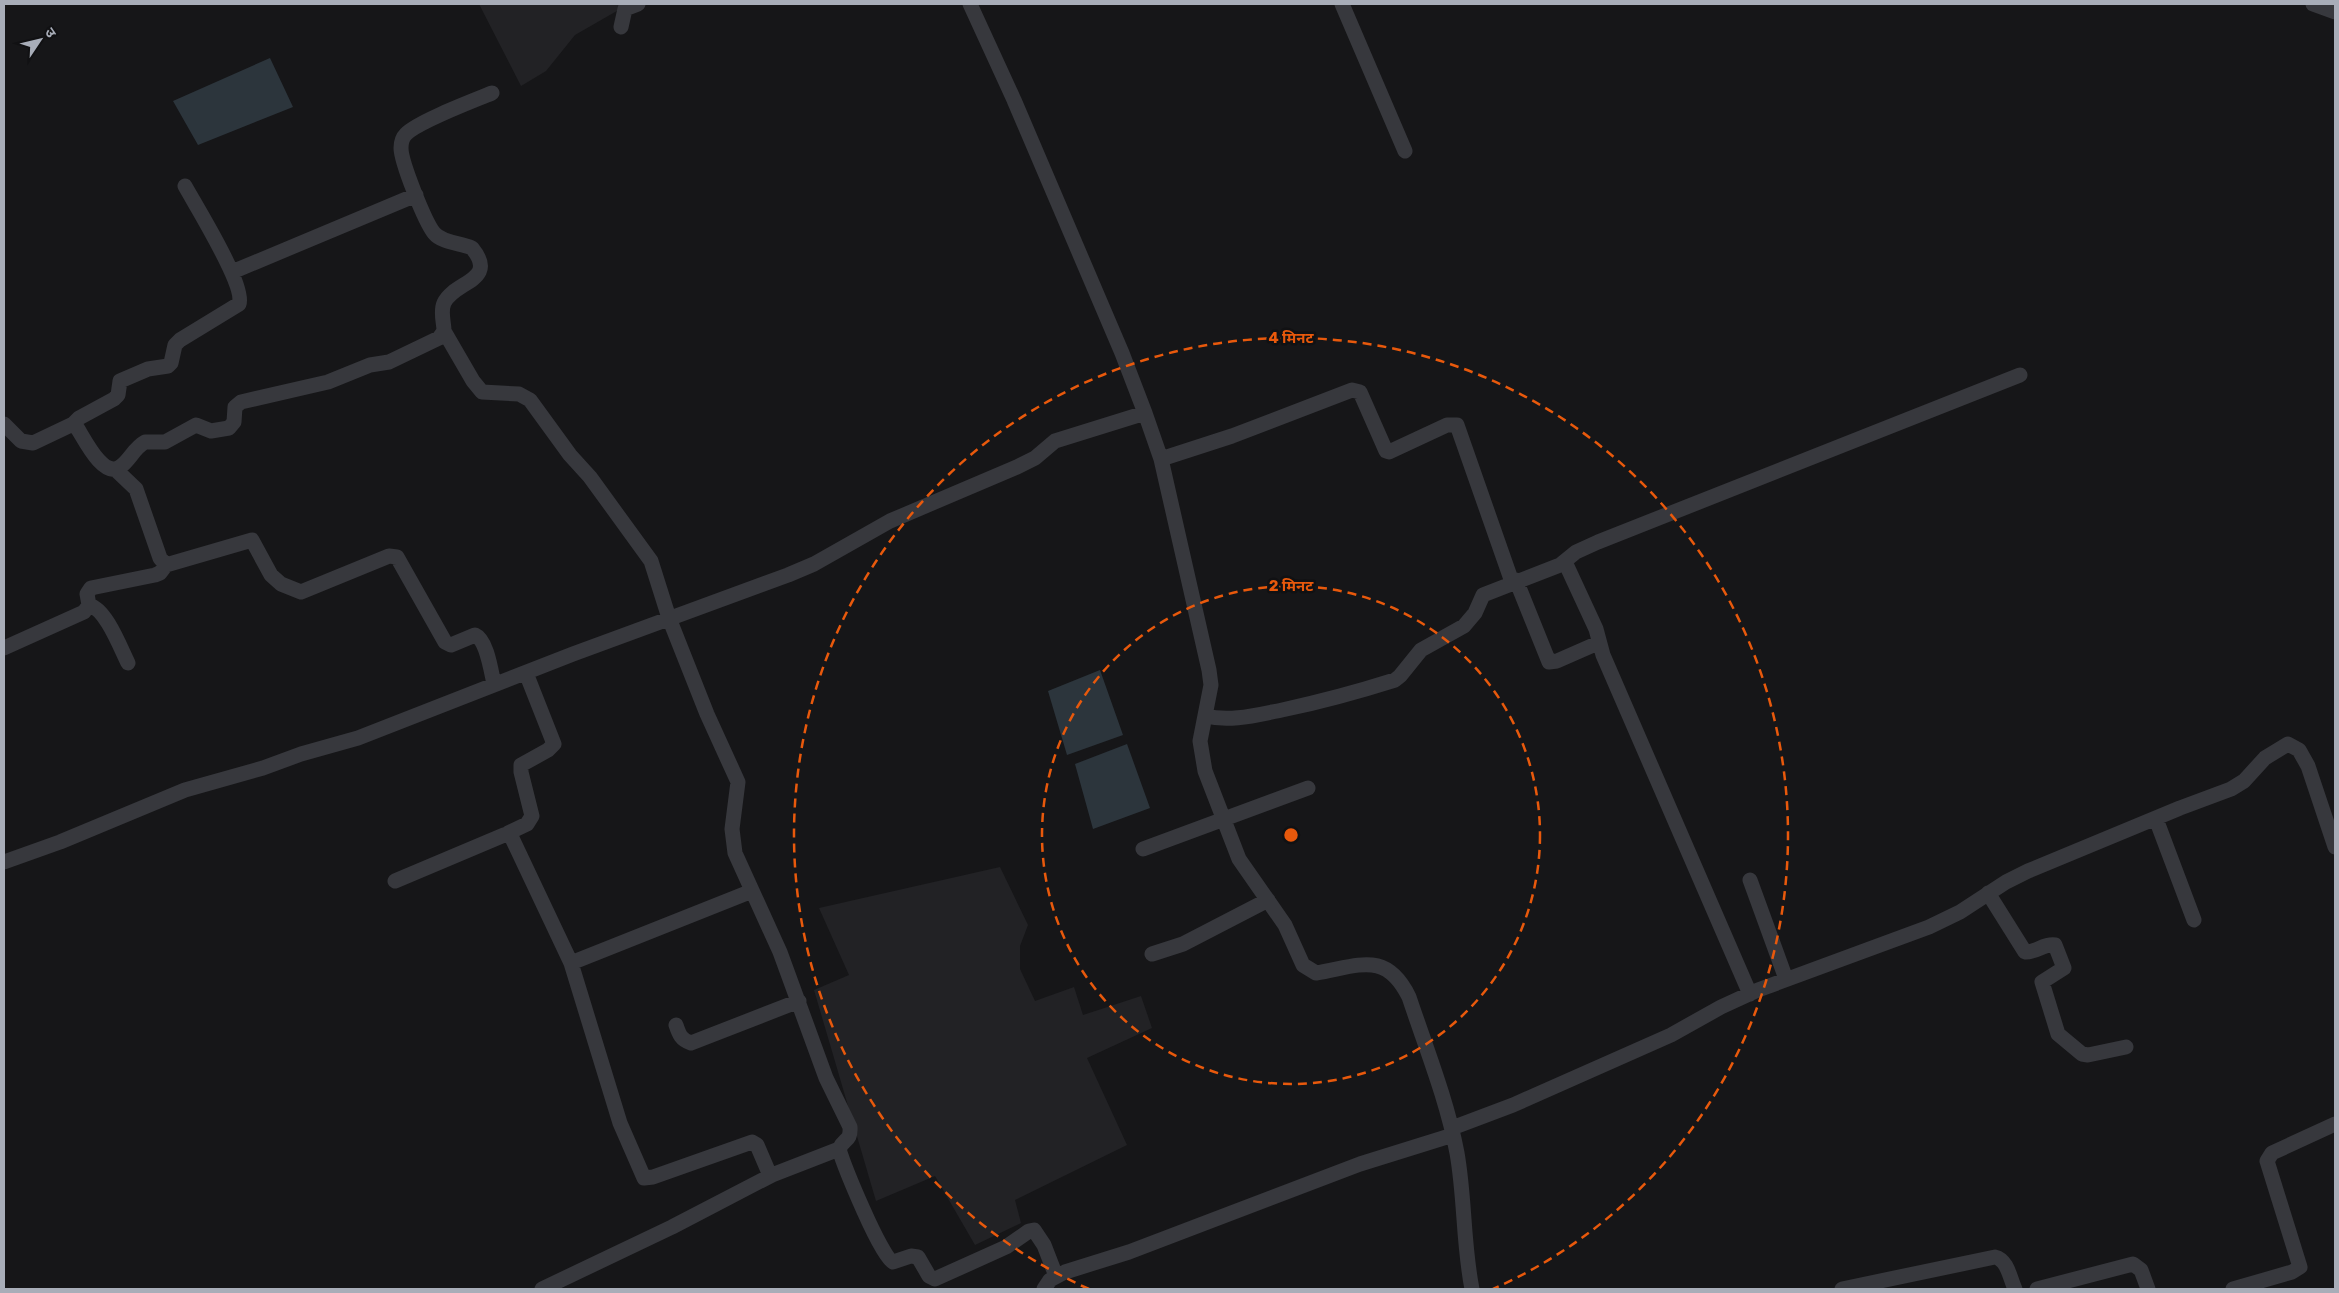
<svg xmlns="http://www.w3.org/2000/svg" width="2339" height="1293" font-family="Rubik,'Noto Sans Devanagari',sans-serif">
	<rect width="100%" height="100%" fill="#161618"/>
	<path fill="#222225" d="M479,4H629L575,35L546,71L521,86Z
		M1000,867L1028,925L1020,946V969L1035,1001L1074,987L1083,1015L1141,996L1152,1028L1087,1058L1127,1145L1015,1200L1021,1223L975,1245L935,1176L876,1201L814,990L849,975L819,908Z"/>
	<path fill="#2c353c" d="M270,58L293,107L198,145L173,101Z
		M1100,670L1123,735L1067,755L1048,691Z
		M1127,744L1150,808L1093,829L1075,764Z"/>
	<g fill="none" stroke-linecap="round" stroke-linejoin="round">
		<path stroke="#37383d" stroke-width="15" d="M970,4L1014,100L1122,353L1145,413L1161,459L1209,670L1211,685L1200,741L1205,771L1239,859L1285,925L1303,965L1316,973C1359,966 1386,950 1409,997C1426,1048 1447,1100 1457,1153C1465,1198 1463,1244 1472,1289
			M1342,4L1405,151
			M2313,4L2335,12
			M621,27L625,9L638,4
			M232,272L416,195
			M444,331L473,381L482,392L519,394L530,400L570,455L590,477L651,561L669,618L707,714L738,782L732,829L735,853L780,952L826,1078L850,1127C851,1142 844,1138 839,1149C844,1166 881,1257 893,1262L911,1256L918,1257L929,1276L935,1279L1006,1247L1029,1231L1034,1230L1044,1245L1056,1276
			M4,424L21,441L33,443L73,424L76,426C84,438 103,479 120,467C130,460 134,448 145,442H165L196,425L211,431L229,428L234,422L235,407L241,402L328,382L370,365L389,362L439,338L444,331C444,322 440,312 444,303C454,281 499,281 472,248C461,243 442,243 434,233C425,222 401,162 401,148C401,143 403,137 406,134C419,121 473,101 492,93
			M73,424L79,418L114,399L118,395L120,381L148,369L168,366L171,363L175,345L180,340L239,304C246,286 196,206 185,186
			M1161,459L1232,436L1352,390L1360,392L1386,451L1389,452L1447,425H1457L1512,582
			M115,469L136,489L160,558L166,565L252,540L271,575L281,584L301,592L389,556L397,557L445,642L451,645L475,635C487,640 491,671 494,684
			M1565,562L1596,629L1603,655L1750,994
			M1516,580L1549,662L1557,661L1598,643
			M89,605C106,609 120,647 128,663
			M4,648L84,612L89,605L87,594L91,588L155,575L160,573L166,565
			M1205,716C1231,722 1256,715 1282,710C1320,702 1357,692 1395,680L1400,676L1421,650L1464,626L1475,613L1483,595L1560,565L1576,552L1598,542L2020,375
			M2156,819L2194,920
			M508,833L527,824L532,816L521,772V765L548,750L554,744L526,673
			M1143,849L1308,788
			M4,862L60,842L185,790L263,768L301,754L358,738L573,654L788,575L814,564L890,521L1017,467L1035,458L1055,441L1145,413
			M1750,880L1786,979
			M395,881L504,835L510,834L571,963L620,1123L644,1178L653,1177L752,1142L757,1145L769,1173L772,1175L839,1149
			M1988,893L2025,952C2036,953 2044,943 2055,945L2064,968L2042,982L2058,1034L2082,1054L2088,1055L2126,1047
			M1152,954L1183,944L1268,900
			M571,963L752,891
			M676,1025C679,1034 681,1040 691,1043L799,1001
			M1452,1128L1513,1105L1671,1035L1721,1007L1758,990L1929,927L1960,912L2006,882L2028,871L2180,808L2231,789L2244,781L2265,758L2288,744L2299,750L2308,766L2335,847
			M542,1289L672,1227L772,1175
			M1044,1289L1050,1280L1065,1272L1129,1252L1360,1164L1453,1135
			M1842,1289L1995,1257C2008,1260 2010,1279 2015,1289
			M2037,1289L2133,1264L2141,1270L2148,1289
			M2233,1289L2292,1272L2300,1267L2267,1161L2272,1153L2335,1124"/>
	</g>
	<g fill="none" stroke="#e8590c" stroke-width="2.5" stroke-dasharray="9 6">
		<circle cx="1291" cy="835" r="249"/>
		<path d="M1089 1289A497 497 0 1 1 1493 1289"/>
	</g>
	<circle cx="1291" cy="835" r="8" fill="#e8590c" stroke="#111113" stroke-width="2.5"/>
	<g font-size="15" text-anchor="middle" font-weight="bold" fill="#e8590c" stroke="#111113" stroke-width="5" stroke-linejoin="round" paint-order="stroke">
		<text x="1291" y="343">4 मिनट</text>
		<text x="1291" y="591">2 मिनट</text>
	</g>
	<rect width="2339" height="1293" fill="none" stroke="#a8adb8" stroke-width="10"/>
	<g transform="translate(40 40) rotate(55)" stroke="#111113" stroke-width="4" paint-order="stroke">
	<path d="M0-4L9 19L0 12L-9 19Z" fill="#a8adb8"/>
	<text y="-8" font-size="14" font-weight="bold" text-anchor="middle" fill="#a8adb8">उ</text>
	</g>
</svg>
